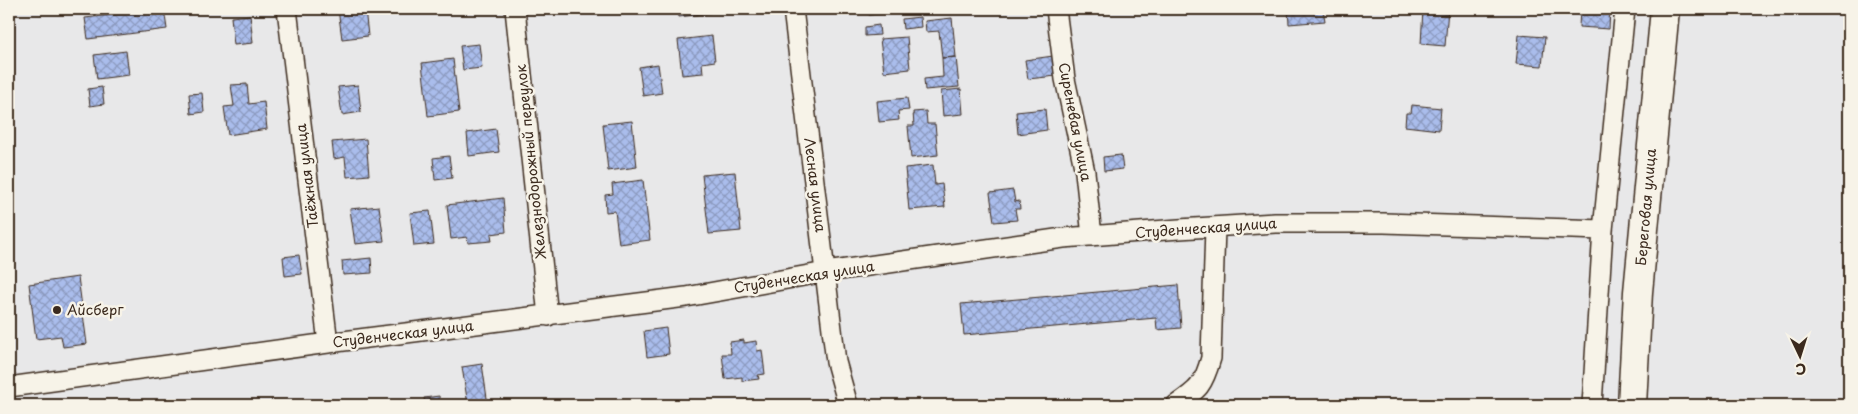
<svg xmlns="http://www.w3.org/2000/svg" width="1858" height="414" font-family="'Playpen Sans',sans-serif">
	<defs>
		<pattern id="building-cross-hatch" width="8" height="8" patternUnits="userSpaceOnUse" patternTransform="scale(1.25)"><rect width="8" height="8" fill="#aabdec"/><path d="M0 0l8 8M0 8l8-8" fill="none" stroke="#8c9abf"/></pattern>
	</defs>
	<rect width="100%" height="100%" fill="#e8e8e9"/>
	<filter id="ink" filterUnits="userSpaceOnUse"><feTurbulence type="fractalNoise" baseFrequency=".02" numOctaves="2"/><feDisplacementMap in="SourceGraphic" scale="10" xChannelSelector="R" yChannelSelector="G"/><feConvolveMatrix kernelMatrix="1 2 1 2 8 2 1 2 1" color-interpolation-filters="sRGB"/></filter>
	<g filter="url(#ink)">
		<path fill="url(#building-cross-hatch)" stroke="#3b2a1e" d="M86,9H114L87,12Z
			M164,9L167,29L88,39L85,18Z
			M338,9H365L368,36L342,39Z
			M678,9H710V13L679,17Z
			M868,9H907L908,11L869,15Z
			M1288,9H1323L1325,21L1289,24Z
			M1423,9H1448L1445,46L1421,44Z
			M1580,9H1610L1609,29L1579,27Z
			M250,15L253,43L234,45L231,17Z
			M920,17L921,27L903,29L902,19Z
			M952,18L956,57L942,58L939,31L926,32L925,21Z
			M879,25L880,35L865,36V27Z
			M1519,35L1545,37L1542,66L1516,64Z
			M712,36L715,61L702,63L703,73L682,75L678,40Z
			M907,37L910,69L884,72L880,39Z
			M479,44L482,68L463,70L460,46Z
			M126,51L129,75L97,79L94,55Z
			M1053,56L1056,76L1028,79L1025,60Z
			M956,57L959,87L925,90L924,79L943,77L942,58Z
			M453,59L459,112L428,116L422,63Z
			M658,64L662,93L643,96L639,67Z
			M247,84L249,104L264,102L267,129L228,135L224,107L234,106L231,85Z
			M358,85L361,112L342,115L338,87Z
			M102,87L104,104L90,106L88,89Z
			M961,89L963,114L943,116L941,91Z
			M202,93L204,112L191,114L189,94Z
			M907,98L909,110L898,111L899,120L879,122L877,101Z
			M1412,105L1441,108L1439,130L1405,126L1406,113H1411Z
			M1045,109L1047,130L1018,134L1016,112Z
			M926,111L927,124H935L938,155L911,158L908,126H914L913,112Z
			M632,121L637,167L608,171L603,124Z
			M496,129L499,152L469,156L467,133Z
			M366,139L369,175L347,177L345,157L334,159L332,142Z
			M1121,155L1123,169L1104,171L1103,157Z
			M449,156L452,178L435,180L433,158Z
			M933,165L935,185L942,184L945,207L909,210L905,168Z
			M735,172L741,231L709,234L702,175Z
			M643,180L650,240L619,244L615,211L606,212L605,195L613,194L612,184Z
			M1013,190L1015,202L1019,201L1020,209H1015L1017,220L994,222L990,193Z
			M503,198L506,232L491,234L492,241L468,243L467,237L451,239L447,205Z
			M379,206L384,241L355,244L350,209Z
			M430,211L434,244L414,246L410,213Z
			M299,255L302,274L285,276L283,257Z
			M371,258L372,273L343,275L342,261Z
			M78,277L87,344L63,347L61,336L36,339L29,284Z
			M1178,285L1181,328L1157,330L1156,318L964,335L961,304Z
			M666,328L669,354L647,357L644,331Z
			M744,340V343L756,341L757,351L762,350L765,374L758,375L759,379L742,381V377L725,379L722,354H731L730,342Z
			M482,364L488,405H468L462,367Z
			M439,396L440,405H425L424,398Z
			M758,401V405H735V403Z"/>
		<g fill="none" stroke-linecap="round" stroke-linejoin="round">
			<defs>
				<path id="street" d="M287,9L328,343
					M515,9L548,316
					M793,9L836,362L848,405
					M1056,9L1065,79L1085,172L1092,236
					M9,387L328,343L686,297L826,272L1063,238L1179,229L1275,223H1384L1603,230
					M1176,405C1199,389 1203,386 1211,358L1215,227
					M1592,405L1603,230L1625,9"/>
				<path id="secondary" d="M1632,405L1638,292L1665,9"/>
			</defs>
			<use href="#street" stroke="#3b2a1e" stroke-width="22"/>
			<use href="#secondary" stroke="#3b2a1e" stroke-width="31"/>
			<use href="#street" stroke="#f7f3e8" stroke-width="19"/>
			<use href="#secondary" stroke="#f7f3e8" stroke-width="28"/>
		</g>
	</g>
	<circle fill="#3b2a1e" stroke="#f7f3e8" stroke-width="2" cx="57" cy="310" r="5"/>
	<g text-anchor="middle" stroke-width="5" stroke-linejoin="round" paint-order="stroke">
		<g font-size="14" fill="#3b2a1e" stroke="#f7f3e8">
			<text transform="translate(1075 122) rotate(79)" y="5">Сиреневая улица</text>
			<text transform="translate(531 162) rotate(-96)" y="5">Железнодорожный переулок</text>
			<text transform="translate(307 176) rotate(-97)" y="5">Таёжная улица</text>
			<text transform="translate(815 185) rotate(83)" y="5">Лесная улица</text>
			<text transform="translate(1646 207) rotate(-85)" y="5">Береговая улица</text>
			<text transform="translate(1206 228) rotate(-4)" y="5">Студенческая улица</text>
			<text transform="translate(804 277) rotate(-9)" y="5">Студенческая улица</text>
			<text transform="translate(403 334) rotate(-7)" y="5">Студенческая улица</text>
		</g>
		<g font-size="14" fill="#3b2a1e" stroke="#f7f3e8" text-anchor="start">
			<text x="67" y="315">Айсберг</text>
		</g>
	</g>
	<rect width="1858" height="414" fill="none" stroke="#f7f3e8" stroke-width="30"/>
	<rect x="15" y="15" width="1828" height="384" fill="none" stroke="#3b2a1e" stroke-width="2" filter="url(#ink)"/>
	<g transform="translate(1800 356) rotate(176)" stroke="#f7f3e8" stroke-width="4" paint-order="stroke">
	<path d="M0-4L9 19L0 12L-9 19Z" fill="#3b2a1e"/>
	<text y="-8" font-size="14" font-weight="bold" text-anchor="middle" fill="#3b2a1e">С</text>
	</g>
</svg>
